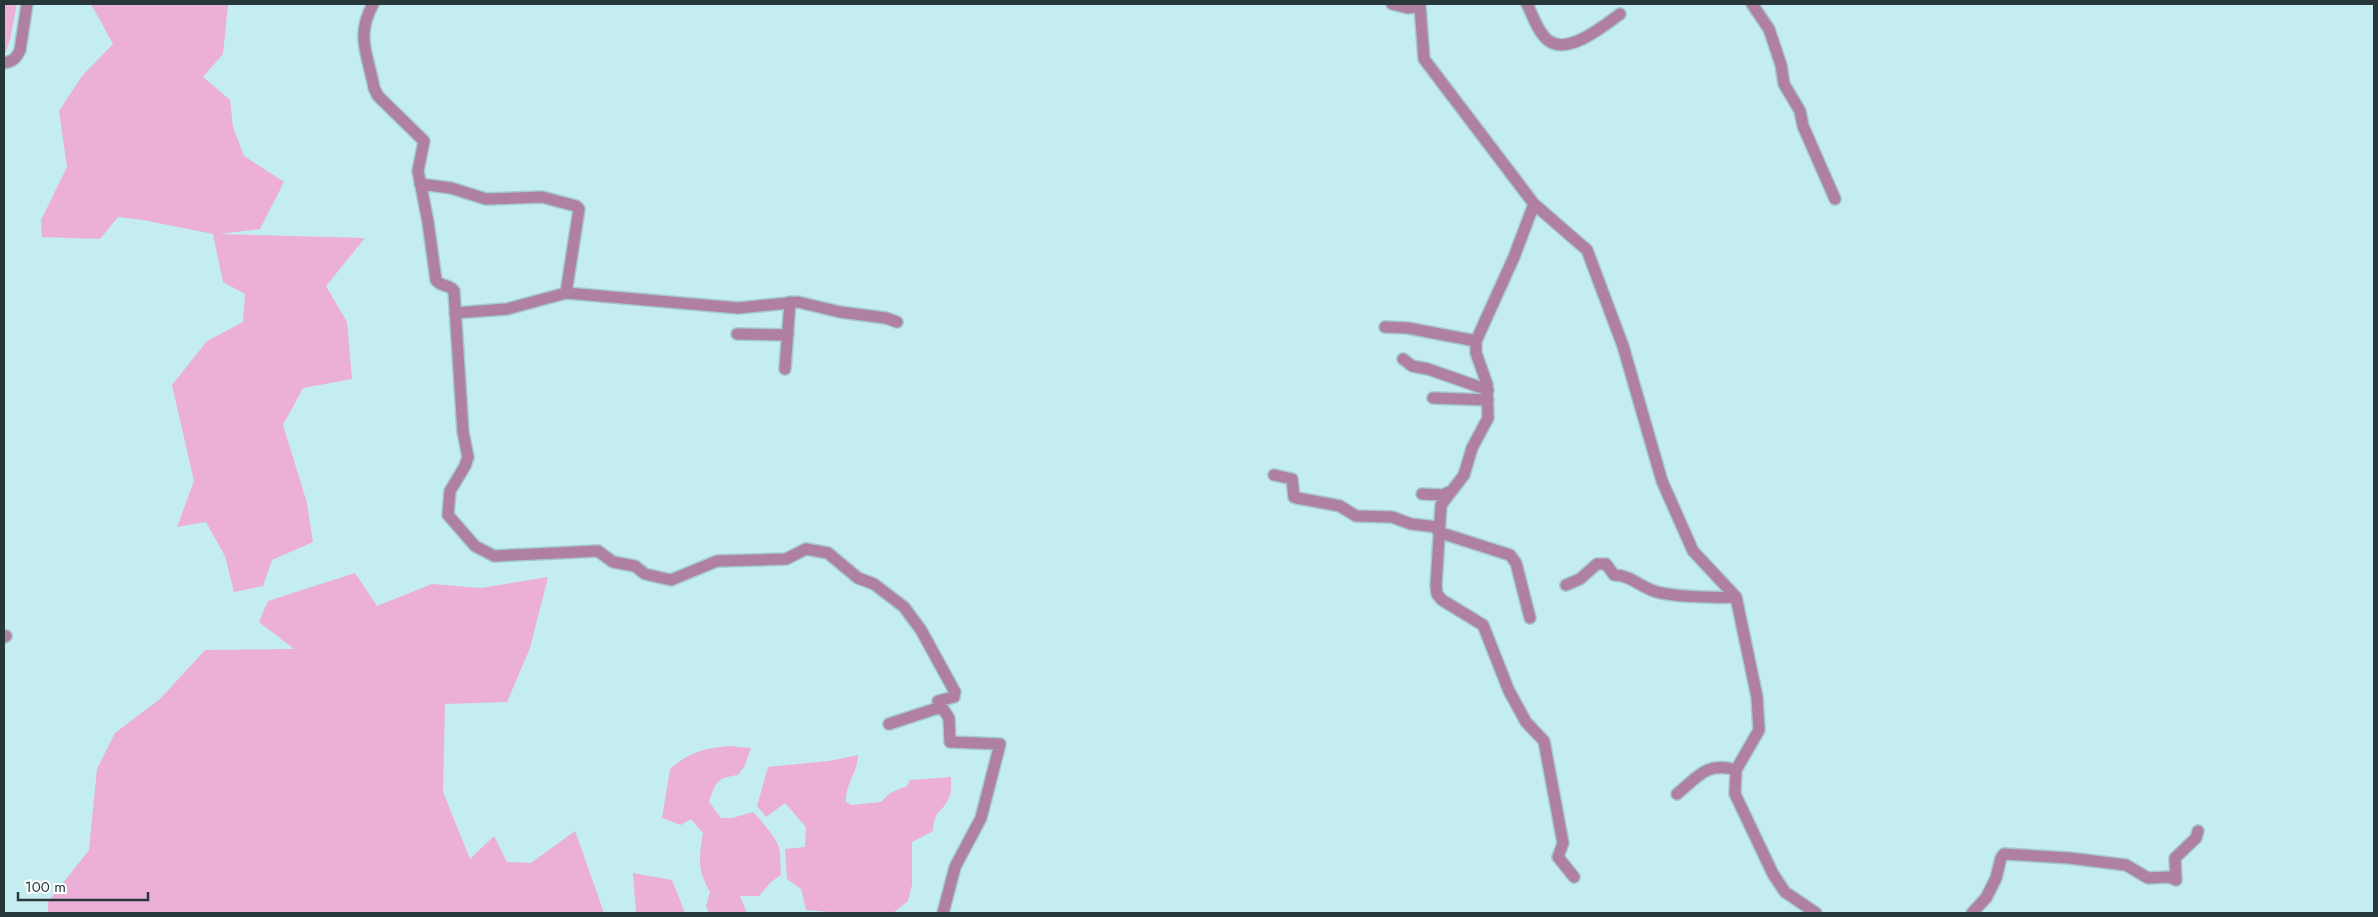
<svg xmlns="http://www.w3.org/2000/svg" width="2378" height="917" font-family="Jost,sans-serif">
	<rect width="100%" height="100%" fill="#c4edf1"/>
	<path fill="#ebafd8" d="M4,4H17L10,40L4,56Z
		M91,4H228L223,54L203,77L230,100L233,127L244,156L284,182L260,229L219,234L365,238L326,286L347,322L352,379L303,388L283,425L307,503L313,542L272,560L263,586L234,592L225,556L206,522L177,527L194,481L172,385L207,341L243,322L245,294L223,282L213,234L143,220L118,217L100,239L42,237L41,220L67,167L59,111L82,76L113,44Z
		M355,573L377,606L432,584L481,588L548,577L530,648L507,702L445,704L443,792L470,859L494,836L507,862L531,863L575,831L604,913H48V902L89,850L97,769L115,733L160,699L205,650L294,649L259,622L268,601Z
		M731,746L751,748L745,765L738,775C716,778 716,782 709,802L721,818H732L753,812C759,817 777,840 779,847C781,856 780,866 781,875L771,882L759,896H740L747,913H709L706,906L710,892C697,870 699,857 703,833L691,819L681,825L662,818L670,769C690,752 704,748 731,746Z
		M858,755C858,772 845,784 846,802L852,805L881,802L890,793L907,786L910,780L951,777C951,785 952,793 948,800C939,816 934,810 933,831L912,842V885L908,901L893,913H842L806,910L801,889L787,879L785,849L805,847L806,827L785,803L766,817L757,806L768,767L829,761Z
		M633,873L672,880L685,913H636Z"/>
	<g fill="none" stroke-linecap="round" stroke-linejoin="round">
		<defs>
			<path id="minor" d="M373,4C355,37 368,54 374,88L378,96L424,141L418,171L428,222L436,280C440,287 450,284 454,291L463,432L468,457L465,466L450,491L448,515L475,546L494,556L598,551L613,562L635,566L645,574L671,580L717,561L786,559L806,549L828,553L858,578L874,584L904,607L921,630L955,692L954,697L938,701L949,718L950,742L1000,744L981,818L955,867L943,913
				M1392,4L1408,8L1420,6
				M1418,4L1420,6L1424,59L1534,204L1587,250L1623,346L1662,481L1693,551L1736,597L1757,697L1759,730L1736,770L1735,794L1773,874L1785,892L1816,913
				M1527,4C1533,16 1538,33 1549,41C1569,55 1605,25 1620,14
				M1752,4L1769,29L1781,65L1784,84L1800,111L1803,126L1835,199
				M4,63C13,61 16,59 20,50L27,4
				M420,184L451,188L486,199L542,197L576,206L579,209L566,293L507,309L455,313
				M1534,204L1514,257L1476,341V353L1487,384L1488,418L1472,448L1464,475L1441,505L1436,586L1437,594L1442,600L1483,625L1509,691L1526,722L1544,741L1563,843L1558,857L1574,877
				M566,293L738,308L798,302L840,312L886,318L897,322
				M1385,327L1408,328L1476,341
				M737,334L788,335
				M1403,359L1412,366L1428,369L1488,390
				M785,369L790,302
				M1433,398L1488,400
				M1274,475L1292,479L1294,497L1297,498L1340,506L1356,516L1392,517L1411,524L1438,527
				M1422,494L1443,495L1449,492
				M1438,532L1510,555L1516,563L1530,618
				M1566,585L1580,579L1597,564H1606L1614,575C1630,575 1639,586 1654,591C1671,597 1718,598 1736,597
				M4,637L6,636
				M889,724L941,707
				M1677,794C1697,778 1706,761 1736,770
				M1972,913L1986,898L1996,878L2001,858L2004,854L2069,858L2126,865L2148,878L2169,877L2176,880L2175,858L2196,838L2198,831"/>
		</defs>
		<use href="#minor" stroke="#a5c9cc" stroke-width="14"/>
		<use href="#minor" stroke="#af809f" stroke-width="11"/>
	</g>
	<rect width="2378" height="917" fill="none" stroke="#28383a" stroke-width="10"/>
	<path d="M18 892v8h130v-8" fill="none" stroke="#28383a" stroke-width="2.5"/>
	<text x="25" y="892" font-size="15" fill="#28383a" stroke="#ffffff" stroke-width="4" paint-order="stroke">100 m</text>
</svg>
